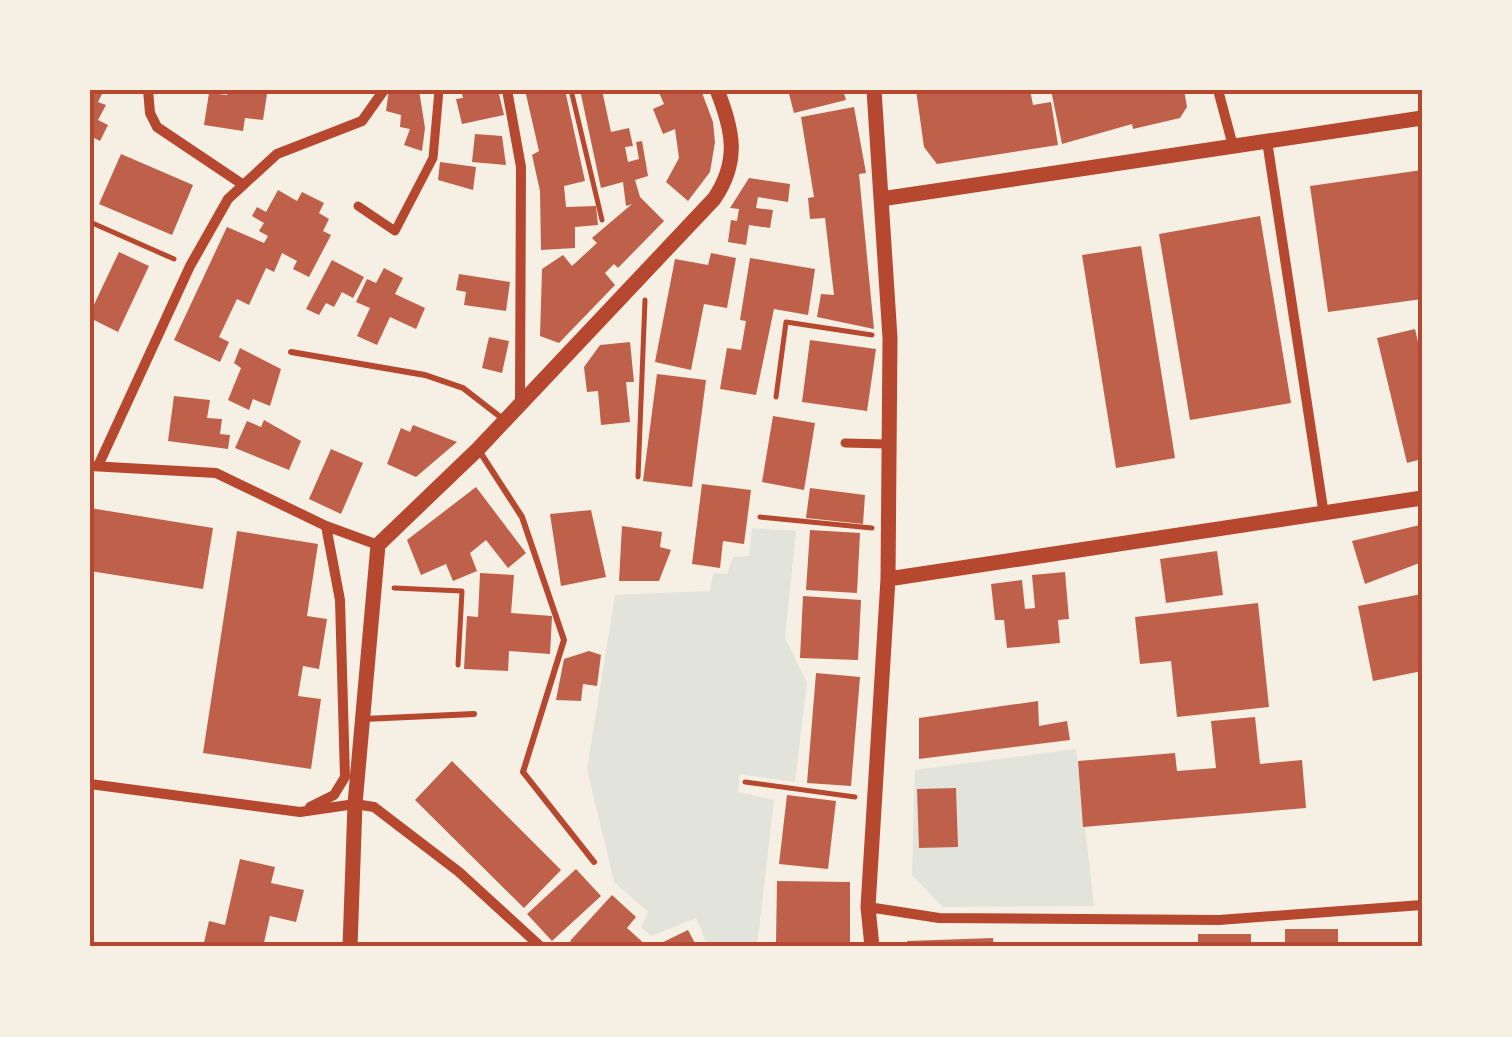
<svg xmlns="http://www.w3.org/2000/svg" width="1512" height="1037" font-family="Overpass,sans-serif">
	<rect width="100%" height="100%" fill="#f6efe4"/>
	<path fill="#e2e4dc" d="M752,528L796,531L785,638L807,683L795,782L740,774L738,792L774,800L757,947H708L696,918L651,936L641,927L648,912L614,882L587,769L615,595L710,591L713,573L727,574L733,557L749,556Z
		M1076,749L1094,906L943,907L912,875L915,770Z"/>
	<path fill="#bf614a" d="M90,90H104L98,102L106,105L98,120L108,125L100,141L90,136Z
		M228,90L267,94L263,120L245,118L243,131L204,125L209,93L227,95Z
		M389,90H419L425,128L422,151L404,145L410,129L400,127L401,115L386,111Z
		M461,90H498L504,115L462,124L456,99L463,98Z
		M525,90H565L585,181L564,186L566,207L596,206L598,225L575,227V248L541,250L540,191L532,155L539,151Z
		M580,90H602L611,132L629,128L633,146L625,147L628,162L639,159L636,142L642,141L648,176L635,180L640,197L664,221L618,268L614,264L605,273L615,285L559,343L540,336L542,269L563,255L572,266L597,243L592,238L632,204L626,206L623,182L601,188Z
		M658,90H701L713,122L715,142L710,172L688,201L666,182L679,158L675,129L663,134L653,109L664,104Z
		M788,90H843L846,100L794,113Z
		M916,90H1030L1033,105L1051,102L1058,145L937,164L924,147Z
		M1051,90H1184L1187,107L1180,118L1133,129L1132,124L1062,144Z
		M854,107L866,173L859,174L874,329L817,317L821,294L834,295L825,218L810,219L808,198L814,197L801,117Z
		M475,134L502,136L506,165L472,162Z
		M121,154L193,185L172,235L99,204Z
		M440,162L476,167L473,190L438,180Z
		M1422,170V299L1328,312L1310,186Z
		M749,178L790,184L788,202L758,197L756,208L773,210L770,228L749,225L746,245L728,242L731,220L737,221L739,209L730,208Z
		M278,190L297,201L302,192L324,203L319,213L329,219L323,231L331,235L309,277L293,269L297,261L282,253L274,272L266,268L249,305L237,299L219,337L229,342L220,362L174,340L227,227L264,243L268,236L259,231L264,223L252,216L257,207L266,212Z
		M1260,216L1291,403L1190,420L1159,234Z
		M1141,246L1175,458L1116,468L1082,255Z
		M119,252L149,266L118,332L90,318V313Z
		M711,253L736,258L727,308L704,304L691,370L655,362L675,259L708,265Z
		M750,258L815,269L808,315L774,309L756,395L720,389L727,348L741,350L746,321L740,320Z
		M332,260L364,277L353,298L342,292L334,307L326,303L319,315L306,309Z
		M384,268L403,278L395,294L425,308L416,329L390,317L377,345L357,336L370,308L356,302L367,279L376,283Z
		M459,274L510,282L506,311L464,305L466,292L456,290Z
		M1415,329L1422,359V459L1407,463L1377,338Z
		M489,337L509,341L502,373L482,368Z
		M810,340L876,349L867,411L802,402Z
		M630,342L634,382H626L630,422L601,425L598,391L587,392L584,367L600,345Z
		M240,348L281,369L270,406L253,399L249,410L228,400L241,368L234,363Z
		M657,374L706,380L692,487L643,481Z
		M174,396L210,400L207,418L222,419L220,434L230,435L228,449L168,441Z
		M773,416L815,423L804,490L762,482Z
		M264,420L301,441L289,470L235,448L247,421L261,427Z
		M413,425L457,442L416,477L387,464L401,428L410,432Z
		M331,449L363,463L341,514L309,499Z
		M702,484L751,490L744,544L723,541L720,568L692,564Z
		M476,487L526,553L508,568L486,540L470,553L477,571L453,581L446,564L421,575L407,540Z
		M810,488L865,495L863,524L806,518Z
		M90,508L213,528L203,589L90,571Z
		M591,510L606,577L561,586L550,514Z
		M1420,525L1422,562L1365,584L1352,541Z
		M622,526L662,532L660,547L671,550L659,581H619Z
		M810,530L860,533L857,593L806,590Z
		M237,531L318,544L307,616L327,619L319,669L303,666L298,696L321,699L311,769L203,753Z
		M1217,551L1223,595L1166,603L1160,559Z
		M1065,572L1069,619L1058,620L1060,643L1007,648L1004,620H995L991,584L1022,580L1025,609L1035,608L1032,575Z
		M480,573L514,575L511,613L552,616L550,654L509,651L508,671L464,669L467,616L478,617Z
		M1422,594V671L1373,681L1358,606Z
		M803,596L861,600L858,660L800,658Z
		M1258,603L1269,707L1177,717L1171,661L1140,664L1135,617Z
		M589,651L601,655L597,686L583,684L581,701L556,700L564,659Z
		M816,673L860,677L851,786L807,783Z
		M1038,701L1039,726L1067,721L1070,740L919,759V718Z
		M1255,717L1260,764L1302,760L1306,808L1083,827L1078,761L1175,753L1177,771L1216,768L1211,721Z
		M452,761L561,870L524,908L415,800Z
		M956,788L958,847L919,848L917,789Z
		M787,795L836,801L828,869L779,864Z
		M240,859L275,867L271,883L304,890L296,922L270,916L263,947H203L209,921L225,925Z
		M576,869L601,896L552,941L527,914Z
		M777,881L850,882V945L776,944Z
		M612,895L636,917L627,928L648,947H577L570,941Z
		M1285,929H1338V947H1285Z
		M688,930L697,947H653Z
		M1198,934H1251V947H1198Z
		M993,938L994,947H907V941Z"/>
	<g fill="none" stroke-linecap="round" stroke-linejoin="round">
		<path stroke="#b5482f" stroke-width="5" d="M571,90L602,220
			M90,222L174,259
			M776,397L786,322L872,335
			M638,477L645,300
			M760,517L872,528
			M394,588L462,591L458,665
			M745,782L855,797"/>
		<path stroke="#b5482f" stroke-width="6" d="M291,352L425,375L463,388L503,419
			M478,449L522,517L564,640L523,772L594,862
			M364,719L474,714"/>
		<path stroke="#b5482f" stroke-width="9" d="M358,206L395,231L433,158L439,90
			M845,443L887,444"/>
		<path stroke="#b5482f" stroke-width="10" d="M148,90L150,113L157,127L242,184
			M507,90L521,167L520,402
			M1218,90L1233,146
			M1267,141L1324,515
			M90,466L216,473L326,526L378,545
			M98,466L190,266L228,199L277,154L362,121L384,90
			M90,784L300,812L355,804L374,807L459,872L541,947
			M310,807L334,795L345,777L340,600L326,526
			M868,907L939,918L1219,920L1422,905"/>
		<path stroke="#b5482f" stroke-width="15" d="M881,199L1422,118
			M888,579L1422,498
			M350,947L355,804L378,545L478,449L714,199C740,161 733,130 717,90
			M872,947L868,907L888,579L890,338L874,90"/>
	</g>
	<rect width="1512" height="1037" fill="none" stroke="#f6efe4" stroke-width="185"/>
	<rect x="92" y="92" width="1328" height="852" fill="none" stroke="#b5482f" stroke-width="4"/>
</svg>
